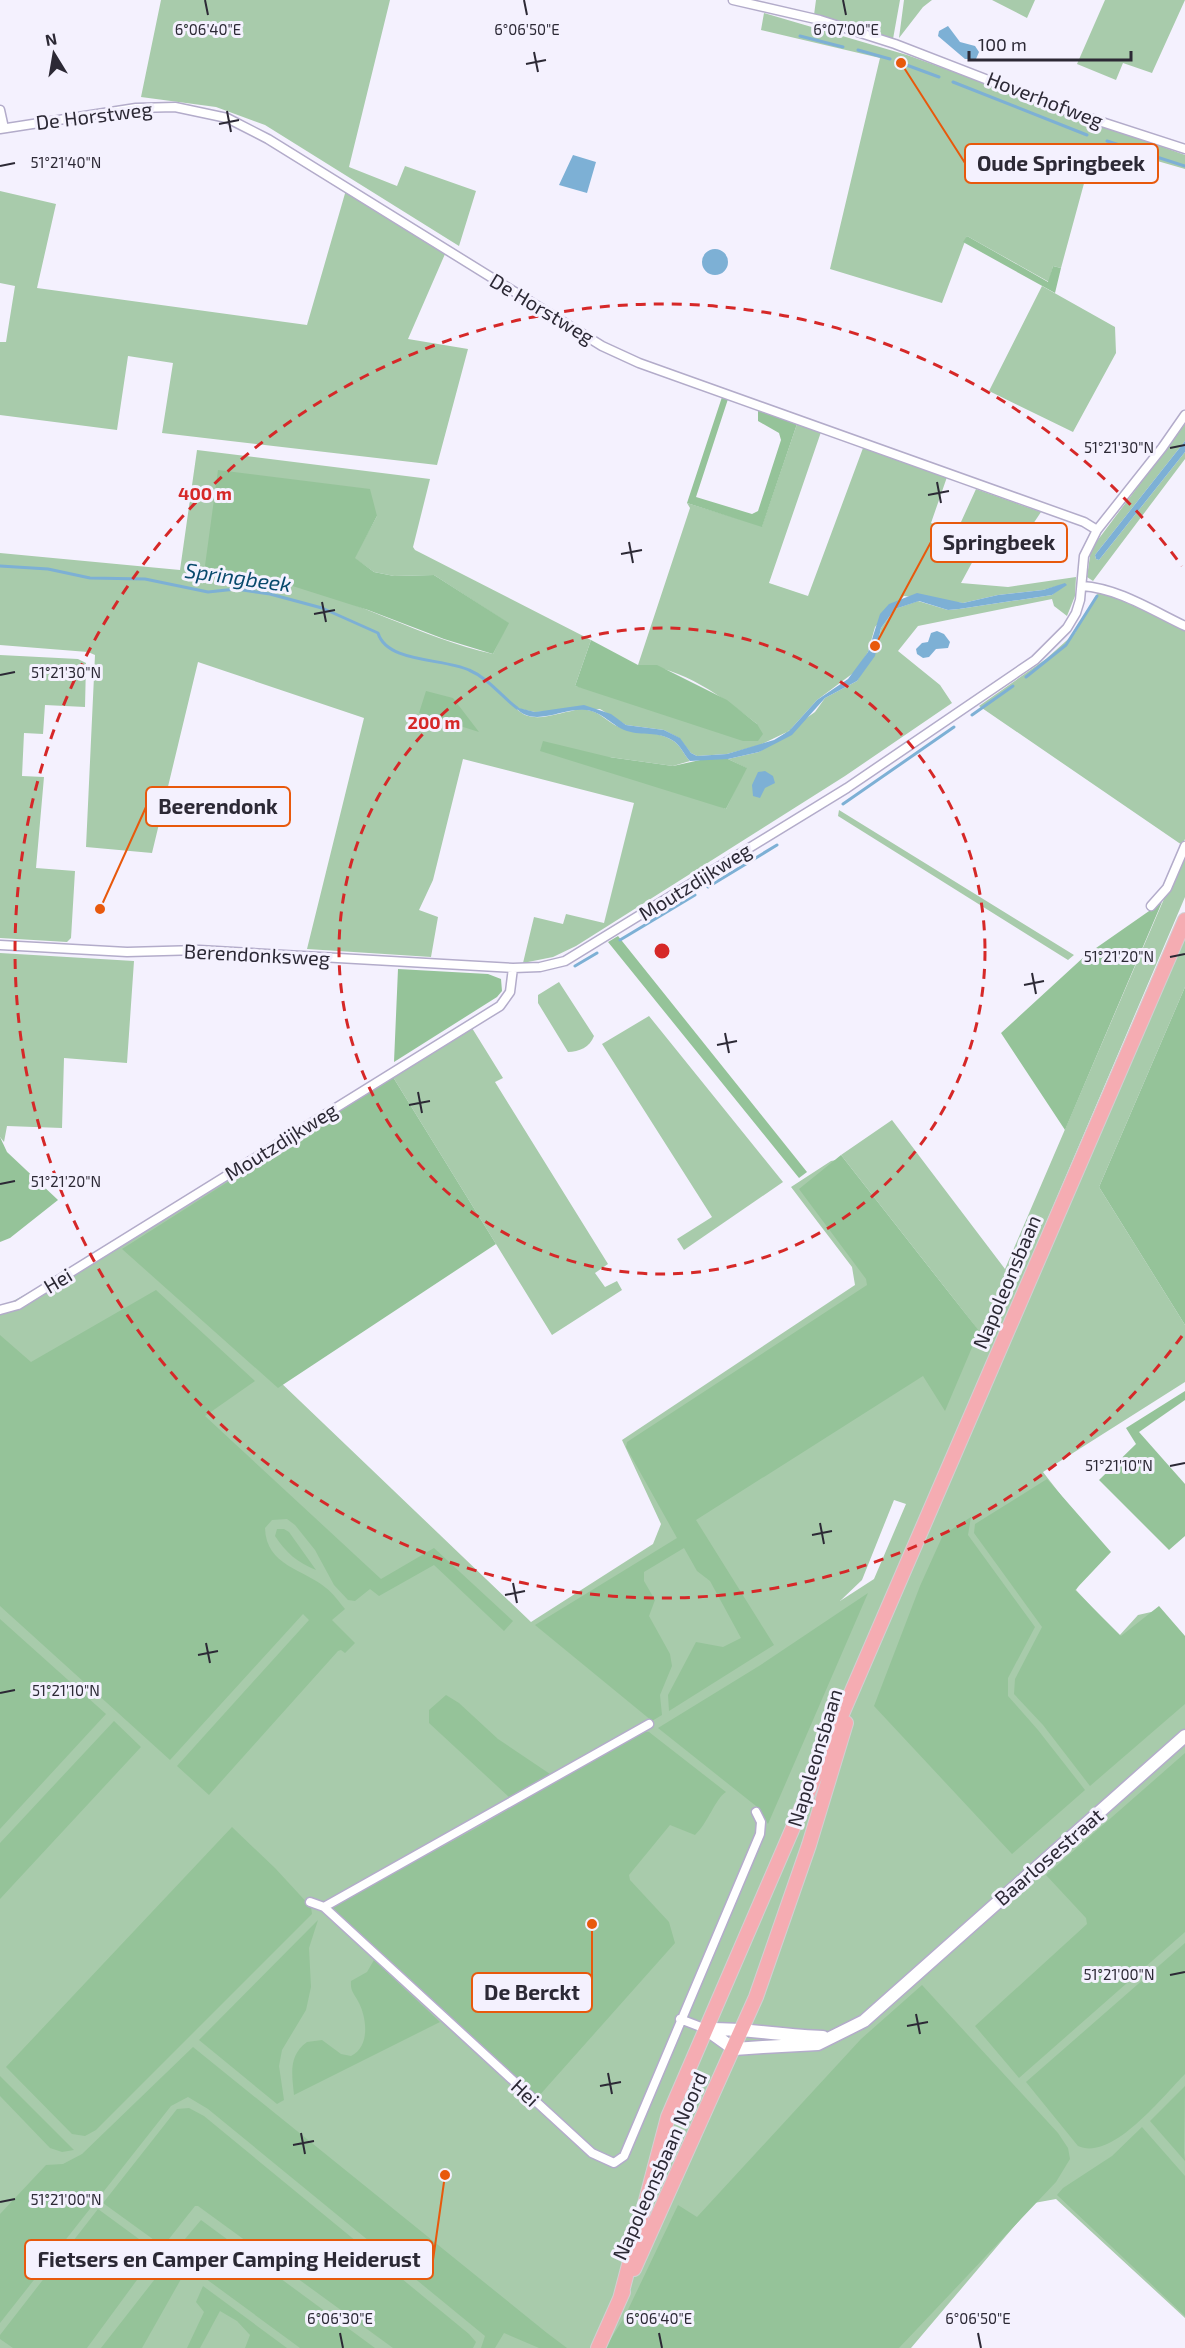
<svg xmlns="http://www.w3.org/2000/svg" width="1185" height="2348" font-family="'Exo 2',sans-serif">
	<rect width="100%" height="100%" fill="#f4f1fe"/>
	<path fill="#a8cbab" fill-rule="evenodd" d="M161,0H390L349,167L397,186L405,166L476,191L459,246L265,125L216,107L141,97Z
		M816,0H900L893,39L814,15Z
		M904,0H932L923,7L899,38Z
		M992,0H1035L1027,18Z
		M1105,0H1185L1152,73L1123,63L1116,80L1077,64Z
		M764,13L907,55L1185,155V169L1095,143L1061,268L1053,266L1049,282L967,236L942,303L830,269L880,58L761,30Z
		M346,190L445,254L408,339L468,349L437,465L162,433L173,363L128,356L117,430L0,415V342H6L15,286L0,283V191L56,204L37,288L307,325Z
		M1042,286L1115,327L1116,353L1073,432L989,391Z
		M797,424L821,432L769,583L808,596L863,448L947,477L931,523L956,533L976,489L1041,512L1017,548L988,533L961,583L1008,587L1076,577L1075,596L1067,616L1054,606L1052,599L918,626L898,651L940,685L952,703L845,776L576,946L553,957L523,963L534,917L563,924L566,914L604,923L634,803L463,759L433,880L419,910L438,917L431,957L307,949L364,718L198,662L152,853L86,847L95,655L88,652L0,645V553L180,570L197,450L430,479L413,547L415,550L591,640L575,686L757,724C724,698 681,666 638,665L690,508L687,503L762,526ZM377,516L354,558L374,572L394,576L434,575L508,623L493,654C421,638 355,598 283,583C258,577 230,576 205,573ZM1065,584L1052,595L959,609L948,610L918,601L895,609L881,628L878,643L857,681L825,698L815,712L759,752L728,759L746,768L726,809L609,757L673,766L690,761C683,754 681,745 672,740C655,730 637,734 619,727C607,722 601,712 587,710C565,707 534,729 516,708L535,712L600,709L626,725L664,730L679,738L691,753L697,756L727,754L760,745L789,731L817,700L856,671L868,652L875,627L904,596L963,603L998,595L1043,590Z
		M1185,424V441L1095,555L1096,559L1099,560L1185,452V459L1093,581L1087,577L1091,549Z
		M1098,593L1114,597L1185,629V839L1182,845L979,706L1046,659L1075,633Z
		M0,655L78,659L86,663L85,707L45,705L43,734L24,733L22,776L44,777L36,868L75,871L71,938L67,942L0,938Z
		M839,810L1074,955L1068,960L838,816Z
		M1185,850V897L910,1542L1185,934V987L1099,1187L1185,1325V1382L1043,1472L1102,1548L1076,1590L1119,1636L1138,1615L1160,1610L1185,1645V2318L1056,2199L1034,2203L911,2348H0V1306L6,1305L113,1246L380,1084L277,1379L531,1622L653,1544L661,1524L622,1440L855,1285L852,1267L791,1187L831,1161L842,1159L979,1331L841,1155L892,1120L1005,1269ZM894,1500L906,1504L874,1579L840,1601L862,1580Z
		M0,953L134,961L127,1063L64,1058L62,1128L7,1126L4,1142L0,1137Z
		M559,982L594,1036C590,1047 579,1052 568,1052L538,1003V995Z
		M649,1016L783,1182L684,1250L677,1239L712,1217L602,1044Z
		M472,1028L503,1078L495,1082L608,1264L595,1273L605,1287L617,1281L622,1290L552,1335L393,1077Z"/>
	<path fill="#95c399" d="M967,236L1048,282L1053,266L1061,268L1055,293L963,242Z
		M722,397L728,399L696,497L752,514L758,511L781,440L779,433L758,421V410L797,424L762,527L687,503Z
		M218,470L370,489L377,516L355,558L374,572L394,576L434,575L509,623L493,654L444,639L368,610L283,583L204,573Z
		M591,640L638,665H657L727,700L757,724L763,734L758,741H743L575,686Z
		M426,691L453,698L479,732L419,713Z
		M543,741L609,757L673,766L709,758L728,759L747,768L726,809L540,751Z
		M1162,902L1065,1130L1001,1033L1086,955Z
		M618,936L807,1172L799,1178L608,942Z
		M398,969L488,974L501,979L502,991L497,997L394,1062Z
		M1185,987V1325L1099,1187Z
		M393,1077L496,1244L278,1388L122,1249Z
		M0,1137L7,1152L58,1200L10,1238L0,1242Z
		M841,1155L979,1331L945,1411L923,1376L696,1520L774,1645L669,1711L668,1695L696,1642L723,1647L741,1638L710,1581L697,1571L684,1548L644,1572V1581L655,1600L649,1616L670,1654L672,1666L660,1695L662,1715L652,1721L535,1625L677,1538L626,1447L627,1442L867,1285L866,1279L799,1189Z
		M156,1290L255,1381L205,1416L381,1579L434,1548L513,1621L504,1631L434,1565L379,1596L370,1589L355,1601L348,1600L334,1585L315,1550L295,1525L287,1519L272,1520L265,1528C266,1566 304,1569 326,1588C333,1593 339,1602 345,1609L332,1620L355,1643L345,1653L341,1650L338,1651L209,1795L177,1766L309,1620L303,1614L170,1760L0,1606V1335L31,1362Z
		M1185,1391V1400L1139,1432L1185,1484V1536L1169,1550L1099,1480L1136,1444L1126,1428Z
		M1047,1479L1111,1552L1075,1590L1121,1636L1159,1606L1185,1636V1704L1090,1786L1043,1725L1014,1694L1015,1679L1042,1627L974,1533L975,1524Z
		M971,1517L968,1535L1035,1627L1008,1678V1696L1038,1730L1085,1790L1012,1854L874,1706L920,1586L943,1535Z
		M277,1529H284L289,1532L316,1570C297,1562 286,1553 275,1536Z
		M868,1593L768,1824L756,1806L658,1728L759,1666Z
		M0,1619L106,1714L0,1829Z
		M446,1695L459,1703L498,1739L550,1774L510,1798L429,1723V1710Z
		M114,1721L141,1747L0,1899V1843Z
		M641,1731L649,1732L726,1792C715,1799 708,1823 695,1835L670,1825L629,1875L630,1880L669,1922L675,1943L538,2097L333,1910V1906L478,1827Z
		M1185,1753V1932L1019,2078L975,2026L1087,1924L1086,1918L1046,1875Z
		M232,1827L275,1868L311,1907L312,1914L96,2130L85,2136L72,2134L6,2067Z
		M318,1920L309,1948L311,1987L306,2010L282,2050L279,2066L284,2100L277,2104L199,2040Z
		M1185,1943V2074C1163,2096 1112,2162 1078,2146L1026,2082Z
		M374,1960L440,2022L294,2095C292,2074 288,2056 307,2042L322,2040L341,2054L351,2056C370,2047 367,2019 359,2003C355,1994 350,1992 351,1981L367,1972Z
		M922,1985L1058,2133L1068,2148L1070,2159L1056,2182L899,2348H605L625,2316L678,2205L697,2217L861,2039Z
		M193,2047L547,2333L567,2348H539L504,2333L495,2348H481L485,2336L208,2109L188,2097L171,2106L0,2323V2214L46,2165L63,2164L82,2154Z
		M0,2076L74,2150L62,2152L50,2148L0,2096Z
		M1185,2086L1184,2153L1185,2161L1150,2121Z
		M189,2108L204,2116L469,2334L476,2342L473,2348H393L198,2206H195L165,2244L161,2245L103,2203L177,2109Z
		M1142,2127L1185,2176V2316L1057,2195L1063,2188L1112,2156Z
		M98,2209L154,2250L156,2254L87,2348H13L0,2339V2335Z
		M201,2220L375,2348H300L175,2256L174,2252Z
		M169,2261L185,2272L142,2348H101Z
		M203,2286L287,2348H245L250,2335L237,2321L220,2311L200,2348H187L204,2312L196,2302Z"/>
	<path fill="#7db0d5" d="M948,26L960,42L975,46L979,52L976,59H965L938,36L939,31Z
		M573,155L596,162L587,193L559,185Z
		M702 262a13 13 0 1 1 26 0a13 13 0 1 1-26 0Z
		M1185,441V452L1099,560L1096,559L1095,555Z
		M1065,583L1067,585L1052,595L959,609L948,610L919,601L895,609L881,628L875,656L857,681L825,698L792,735L759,752L728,759L690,761C683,754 681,745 672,740C657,731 643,736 627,731C612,726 603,712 586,710C562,707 534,729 515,707L535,712L584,705L611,714L626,725L664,730L680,738L691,753L697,756L727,754L774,740L789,731L817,700L848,679L868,652L880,614L889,604L917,593L963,603L998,595L1043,590Z
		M937,631L944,634L950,642L948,648L936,649L929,657L923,658L917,654L916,649L922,643L928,642L931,633Z
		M765,771L773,776L775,783L765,788L760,798L753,796L752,785L758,772Z"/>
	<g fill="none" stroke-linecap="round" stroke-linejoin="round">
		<path stroke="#7db0d5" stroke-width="3" d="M800,36L843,47
			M858,50L890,59
			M901,63L939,77
			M953,82L1087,135
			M1107,141L1185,166
			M0,566L48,569L90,578L145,579L208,592L236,589L270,594L322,608L378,633C387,663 443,658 469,670C488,678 501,696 517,708
			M1026,677L1066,645L1097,596
			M972,715L1013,686
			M843,804L954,727
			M708,887L777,845
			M620,940L695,895
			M575,966L597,953"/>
		<defs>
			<path id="street" d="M733,0L820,20L895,44L1068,111L1185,149
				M0,110L4,128
				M0,129L136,108L175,107L227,118L268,139L602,346L639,363L1084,522L1097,530
				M1082,586C1118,588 1153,611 1185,626
				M1151,906L1167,888L1185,846
				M0,945L127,952L199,950L513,968L540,967L565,961L847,788L1035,660L1067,628L1076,613L1080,600L1084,556L1097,530L1162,448L1185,415
				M0,1310L18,1305L500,1006L510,992L513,968
				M310,1902L324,1907L592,2153L614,2163L624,2156L760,1834L761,1822L756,1812
				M324,1907L649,1724
				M680,2019L706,2029"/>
			<path id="secondary" d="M706,2029L734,2049L763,2047L818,2044L864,2021L1185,1736
				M706,2029C746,2028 783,2036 823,2037"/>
			<path id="primary" d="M634,2269L756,1997L809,1845L846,1723
				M620,2299L668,2117L1185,920
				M598,2348L623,2292"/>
		</defs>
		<use href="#street" stroke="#b3acca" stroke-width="11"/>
		<use href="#secondary" stroke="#b3acca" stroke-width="15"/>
		<use href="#primary" stroke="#d1d0d3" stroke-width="16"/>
		<use href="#street" stroke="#fff" stroke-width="8"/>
		<use href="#secondary" stroke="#fff" stroke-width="12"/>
		<use href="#primary" stroke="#f5acb2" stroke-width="14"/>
	</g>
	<path fill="none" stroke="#2c2935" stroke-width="2" d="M205,0L208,15M524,0L527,15M843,0L846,15M534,52L538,72M526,64L546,60M227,111L231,132M219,124L239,120M0,166L15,163M1170,448L1185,445M937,482L941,503M928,495L949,491M629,542L633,563M621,554L642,550M322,602L326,622M314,614L335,610M0,675L15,672M1170,957L1185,954M1032,973L1036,994M1024,985L1044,981M725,1033L729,1053M717,1045L737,1041M418,1092L422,1113M409,1105L430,1101M0,1184L15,1181M1170,1466L1185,1463M820,1523L824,1544M812,1535L832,1531M513,1583L517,1603M505,1595L525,1591M206,1643L210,1663M198,1655L218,1651M0,1693L15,1690M1170,1975L1185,1972M916,2014L920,2034M907,2026L928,2022M608,2073L612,2094M600,2086L621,2082M301,2133L305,2154M293,2145L314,2141M0,2202L15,2199M340,2333L343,2348M659,2333L662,2348M978,2333L981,2348"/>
	<g fill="none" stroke="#d62828" stroke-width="3" stroke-dasharray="10 8">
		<circle cx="662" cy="951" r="323"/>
		<path d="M1182 1336A647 647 0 1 1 1182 566"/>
	</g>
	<g text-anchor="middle" stroke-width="6" stroke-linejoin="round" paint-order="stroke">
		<g font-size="20" fill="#2c2935" stroke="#f4f1fe">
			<text transform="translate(1045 100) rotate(21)" y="7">Hoverhofweg</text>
			<text transform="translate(94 116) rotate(-7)" y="7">De Horstweg</text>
			<text transform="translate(542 309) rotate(31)" y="7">De Horstweg</text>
			<text transform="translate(695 882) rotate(-32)" y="7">Moutzdijkweg</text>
			<text transform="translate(257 955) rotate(3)" y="7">Berendonksweg</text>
			<text transform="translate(281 1142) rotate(-32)" y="7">Moutzdijkweg</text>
			<text transform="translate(58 1281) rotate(-31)" y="7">Hei</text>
			<text transform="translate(1007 1282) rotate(-67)" y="7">Napoleonsbaan</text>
			<text transform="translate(815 1758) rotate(-73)" y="7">Napoleonsbaan</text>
			<text transform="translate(1049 1857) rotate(-41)" y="7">Baarlosestraat</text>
			<text transform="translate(525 2093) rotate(43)" y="7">Hei</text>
			<text transform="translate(660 2166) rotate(-66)" y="7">Napoleonsbaan Noord</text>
		</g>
		<g font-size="21" font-style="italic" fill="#08496c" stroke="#f4f1fe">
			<text transform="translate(238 578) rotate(8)" y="7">Springbeek</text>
		</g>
	</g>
	<g font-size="15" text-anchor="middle" fill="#2c2935" stroke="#f4f1fe" stroke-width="6" stroke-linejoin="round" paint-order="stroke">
		<text x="846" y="35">6°07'00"E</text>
		<text x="208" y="35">6°06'40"E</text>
		<text x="527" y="35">6°06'50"E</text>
		<text x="66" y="168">51°21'40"N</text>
		<text x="1119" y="453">51°21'30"N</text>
		<text x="66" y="678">51°21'30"N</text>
		<text x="1119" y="962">51°21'20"N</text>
		<text x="66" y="1187">51°21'20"N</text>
		<text x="1119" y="1471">51°21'10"N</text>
		<text x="66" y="1696">51°21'10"N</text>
		<text x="1119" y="1980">51°21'00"N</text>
		<text x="66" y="2205">51°21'00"N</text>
		<text x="340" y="2324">6°06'30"E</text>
		<text x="659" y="2324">6°06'40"E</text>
		<text x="978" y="2324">6°06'50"E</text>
	</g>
	<circle cx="662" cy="951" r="9" fill="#d62828" stroke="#f4f1fe" stroke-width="3"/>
	<g font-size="18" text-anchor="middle" font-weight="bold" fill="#d62828" stroke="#f4f1fe" stroke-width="6" stroke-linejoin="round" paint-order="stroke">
		<text x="205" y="500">400 m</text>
		<text x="434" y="729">200 m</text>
	</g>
	<path fill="none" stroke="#e8590c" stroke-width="2" d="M901 63L965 163M875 646L931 542M100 909L146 807M592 1924L592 1992M445 2175L433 2260"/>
	<g fill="#e8590c" stroke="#f4f1fe" stroke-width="2">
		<circle cx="901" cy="63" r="6"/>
		<circle cx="875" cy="646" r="6"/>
		<circle cx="100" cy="909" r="6"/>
		<circle cx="592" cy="1924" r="6"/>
		<circle cx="445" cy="2175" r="6"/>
	</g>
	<g fill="#f4f1fe" stroke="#e8590c" stroke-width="2">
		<rect x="965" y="144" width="193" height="39" rx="6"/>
		<rect x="931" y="523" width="136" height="39" rx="6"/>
		<rect x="146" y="787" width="144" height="39" rx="6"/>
		<rect x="472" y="1973" width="120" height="39" rx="6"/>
		<rect x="25" y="2240" width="408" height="39" rx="6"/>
	</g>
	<g font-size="21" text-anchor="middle" font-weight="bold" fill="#2c2935">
		<text x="1061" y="171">Oude Springbeek</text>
		<text x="999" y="550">Springbeek</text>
		<text x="218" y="814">Beerendonk</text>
		<text x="532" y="2000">De Berckt</text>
		<text x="229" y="2267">Fietsers en Camper Camping Heiderust</text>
	</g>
	<g transform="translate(54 54) rotate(349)" stroke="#f4f1fe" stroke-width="4.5" paint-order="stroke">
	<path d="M0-4.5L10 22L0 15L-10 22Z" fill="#2c2935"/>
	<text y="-9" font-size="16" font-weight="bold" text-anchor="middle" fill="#2c2935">N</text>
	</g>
	<path d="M969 51v9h162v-9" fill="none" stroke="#2c2935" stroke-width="3"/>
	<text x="978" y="51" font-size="18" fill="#2c2935" stroke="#f4f1fe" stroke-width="4.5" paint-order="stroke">100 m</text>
</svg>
